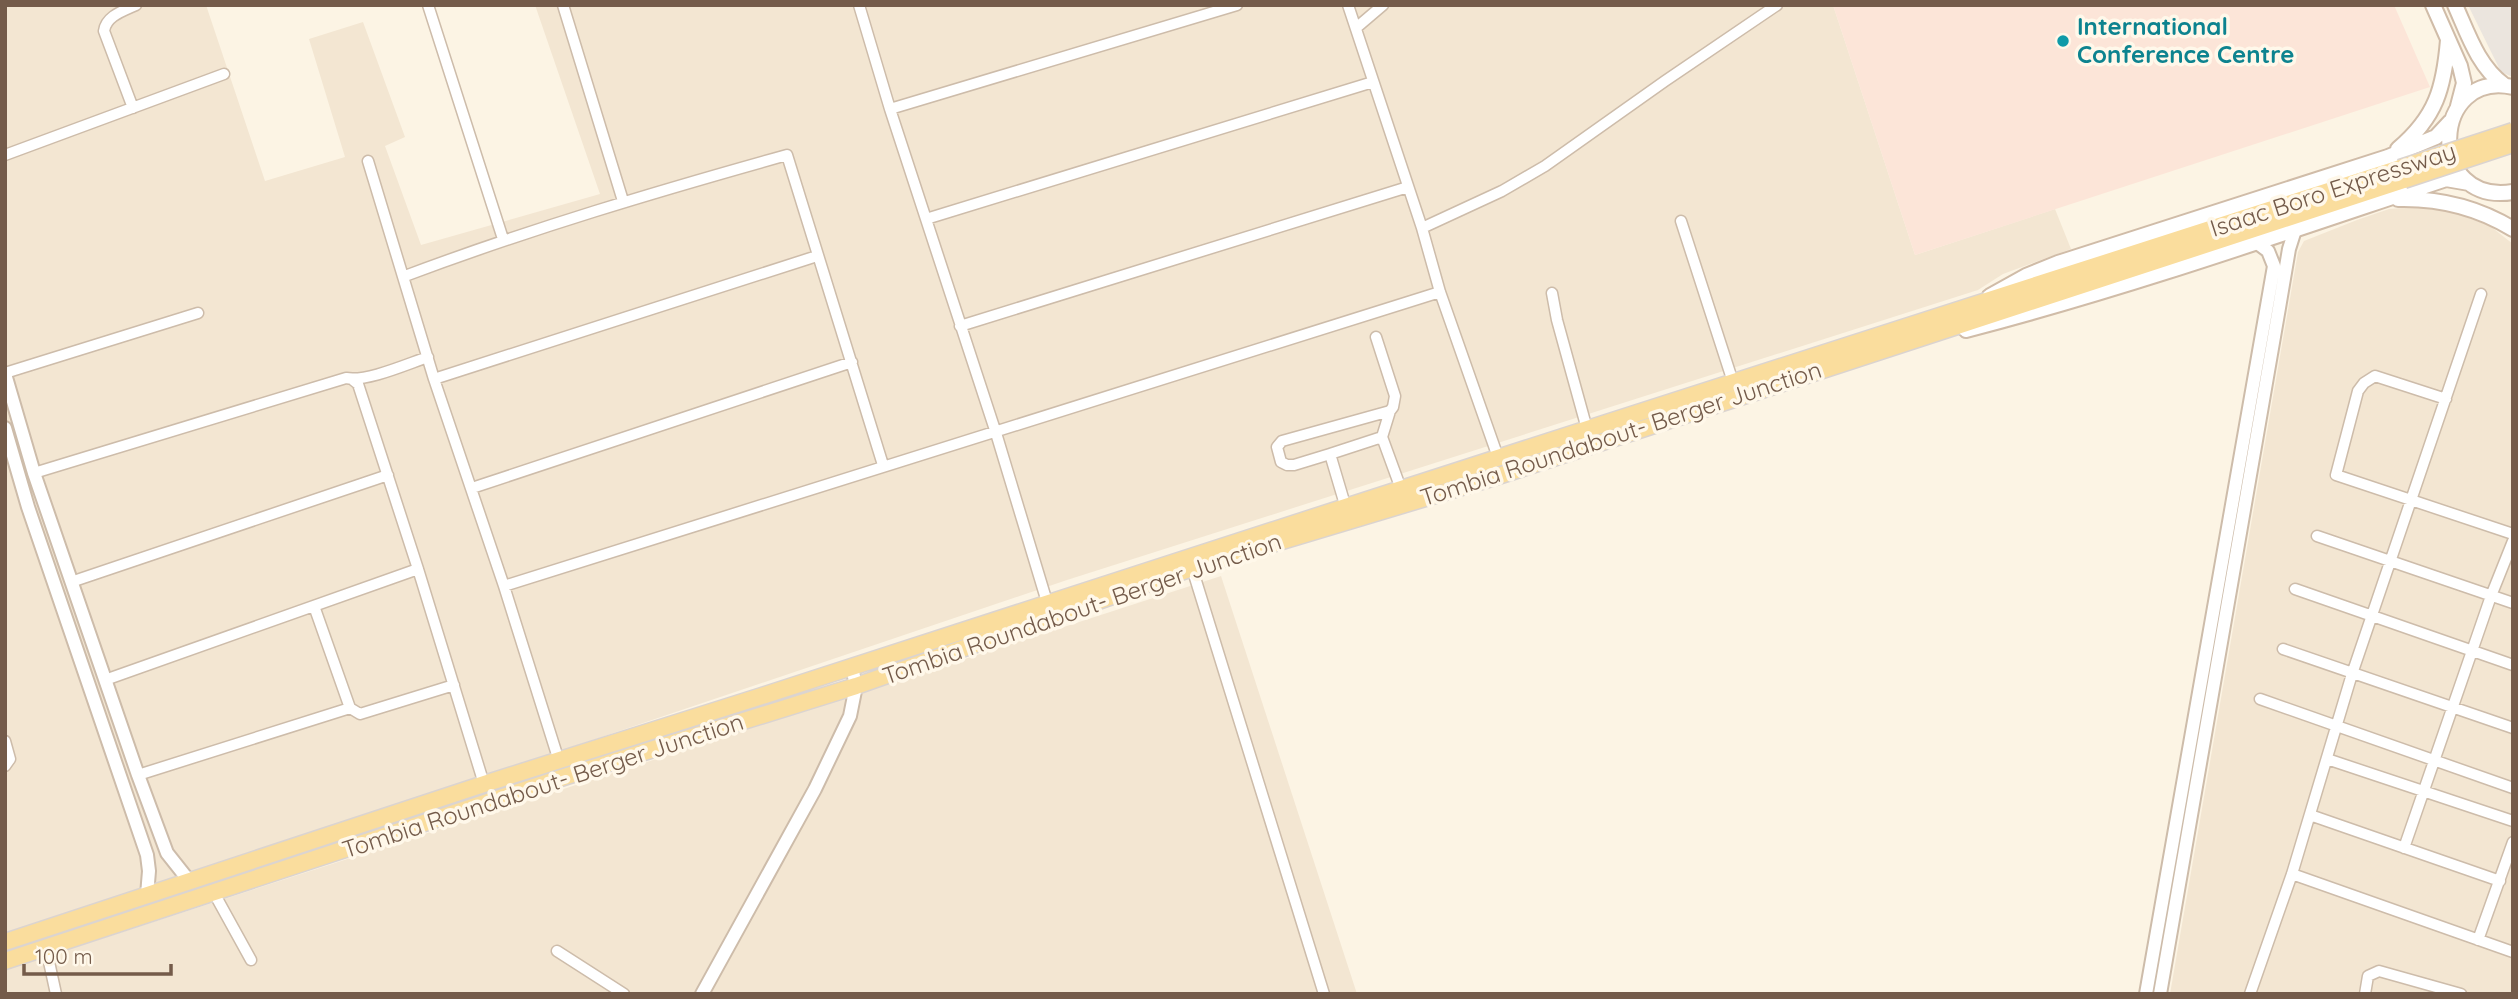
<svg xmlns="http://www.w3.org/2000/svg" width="2518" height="999" font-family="Quicksand,sans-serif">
	<rect width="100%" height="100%" fill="#fcf4e4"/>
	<path fill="#f3e6d2" d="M5,5H206L265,181L345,157L309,39L363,22L405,137L385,146L421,245L600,194L535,5H1833L1915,255L2055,209L2071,249L2003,274L1978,290L1067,580L569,748L5,933Z
		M2415,207L2453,212L2490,226L2513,244V994H2170L2298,252L2304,241L2357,220L2389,209Z
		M1221,576L1357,994H5V970Z"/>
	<path fill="#fce5d8" d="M1833,5H2394L2430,87L1915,255Z"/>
	<path fill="#ebe5de" d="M2468,5H2513V77L2501,72Z"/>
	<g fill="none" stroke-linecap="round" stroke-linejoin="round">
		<defs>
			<path id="minor" d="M428,5L503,239
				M563,5L623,201
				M859,5L890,109L996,433L1047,602
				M1348,5L1422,228L1440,292L1499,460
				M1356,28L1383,5
				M133,108L104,31C106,16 123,11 136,5
				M890,109L1237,5
				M5,155L224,74
				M368,161L434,379L504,586L559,761
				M926,219L1373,82
				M1681,221L1733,382
				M1422,228L1502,191L1545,166L1665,81L1777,5
				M405,276C530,229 658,191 787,155L883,465
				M1552,293L1557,320L1587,429
				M960,326L1408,187
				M5,373L198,313
				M434,379L817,256
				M353,380L358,384L418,569L484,784
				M2446,399L2375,376L2364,383L2358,391L2336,475L2513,534
				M1382,437L1390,411
				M1330,454L1294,465H1287L1281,462L1277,447L1282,441L1390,411L1393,407L1395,396L1376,337
				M34,473L346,378C367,382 407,364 428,357
				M472,488L852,362
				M1346,508L1330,454L1382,437L1401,489
				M2317,536L2513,603
				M1192,568L1324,994
				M71,582L388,475
				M504,586L1440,292
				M2295,589L2513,665
				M314,606L350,708L360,714L454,685
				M2283,649L2513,728
				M105,680L418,569
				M2260,699L2513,788
				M5,741L10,759L5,766
				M2327,759L2513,821
				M138,775L350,708
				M2310,815L2500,881
				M2404,848L2491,596L2513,541
				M2292,874L2513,952
				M214,893L251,960
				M2478,940L2513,842
				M46,948L56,994
				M557,951L624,994
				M2250,994L2292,874L2352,674L2481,294
				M2365,994L2368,976L2379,971L2461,994"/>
			<path id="tertiary" d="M5,374L34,473L138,775L167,853L190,882
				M5,428L28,507L147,855L149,871L147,895
				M702,994L815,789L850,716L856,686L852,667
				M2146,994L2274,266L2268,251L2256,242
				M2160,994L2279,308L2289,249L2295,230"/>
			<path id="secondary" d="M2433,5L2460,66L2464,83L2458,106
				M2455,5C2468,34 2478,66 2504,85
				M2513,87C2431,69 2425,206 2513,192
				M2398,149C2436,117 2444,88 2448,40
				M2398,199C2440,198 2477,207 2513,229
				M1990,296L2026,276L2058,263L2388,157L2436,137L2450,122
				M1966,330C2128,288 2287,232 2446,179L2469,183"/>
			<path id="primary" d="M5,942L484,784L765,695L1401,489L2400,168
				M5,961L567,776L856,686L1192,568L1492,478L2404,180"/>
		</defs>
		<use href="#minor" stroke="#cdbcaa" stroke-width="13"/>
		<use href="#tertiary" stroke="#cdbcaa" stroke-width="16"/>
		<use href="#secondary" stroke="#d0bca8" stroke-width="18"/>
		<use href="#primary" stroke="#dbd4d0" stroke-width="19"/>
		<use href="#minor" stroke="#fff" stroke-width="10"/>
		<use href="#tertiary" stroke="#fff" stroke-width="12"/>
		<use href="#secondary" stroke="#fff" stroke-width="14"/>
		<use href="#primary" stroke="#fadd9d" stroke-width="16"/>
		<defs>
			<path id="primary-bridge" d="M2400,168L2513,131
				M2404,180L2513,144"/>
		</defs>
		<use href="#primary-bridge" stroke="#dbd4d0" stroke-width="19" stroke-linecap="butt"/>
		<use href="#primary-bridge" stroke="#fadd9d" stroke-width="16"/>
	</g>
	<circle fill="#0f9aa8" stroke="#fff8ea" stroke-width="2.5" cx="2063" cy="41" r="7"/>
	<g text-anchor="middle" stroke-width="7" stroke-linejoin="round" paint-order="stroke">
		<g font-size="24" font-weight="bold" fill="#0d838f" stroke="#fff8ea" text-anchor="start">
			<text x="2077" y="35">International<tspan x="2077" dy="28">Conference Centre</tspan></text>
		</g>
		<g font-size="24" fill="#745b4a" stroke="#fff8ea">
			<text transform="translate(2333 190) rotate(-18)" y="8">Isaac Boro Expressway</text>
			<text transform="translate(1621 434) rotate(-18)" y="8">Tombia Roundabout- Berger Junction</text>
			<text transform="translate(1082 609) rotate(-19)" y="8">Tombia Roundabout- Berger Junction</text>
			<text transform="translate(543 786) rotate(-18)" y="8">Tombia Roundabout- Berger Junction</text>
		</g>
	</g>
	<rect width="2518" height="999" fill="none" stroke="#745b4a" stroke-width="14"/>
	<path d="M24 964v10h147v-10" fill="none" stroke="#745b4a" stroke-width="3.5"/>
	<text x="35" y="964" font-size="21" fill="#745b4a" stroke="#fff8ea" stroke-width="5" paint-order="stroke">100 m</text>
</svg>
